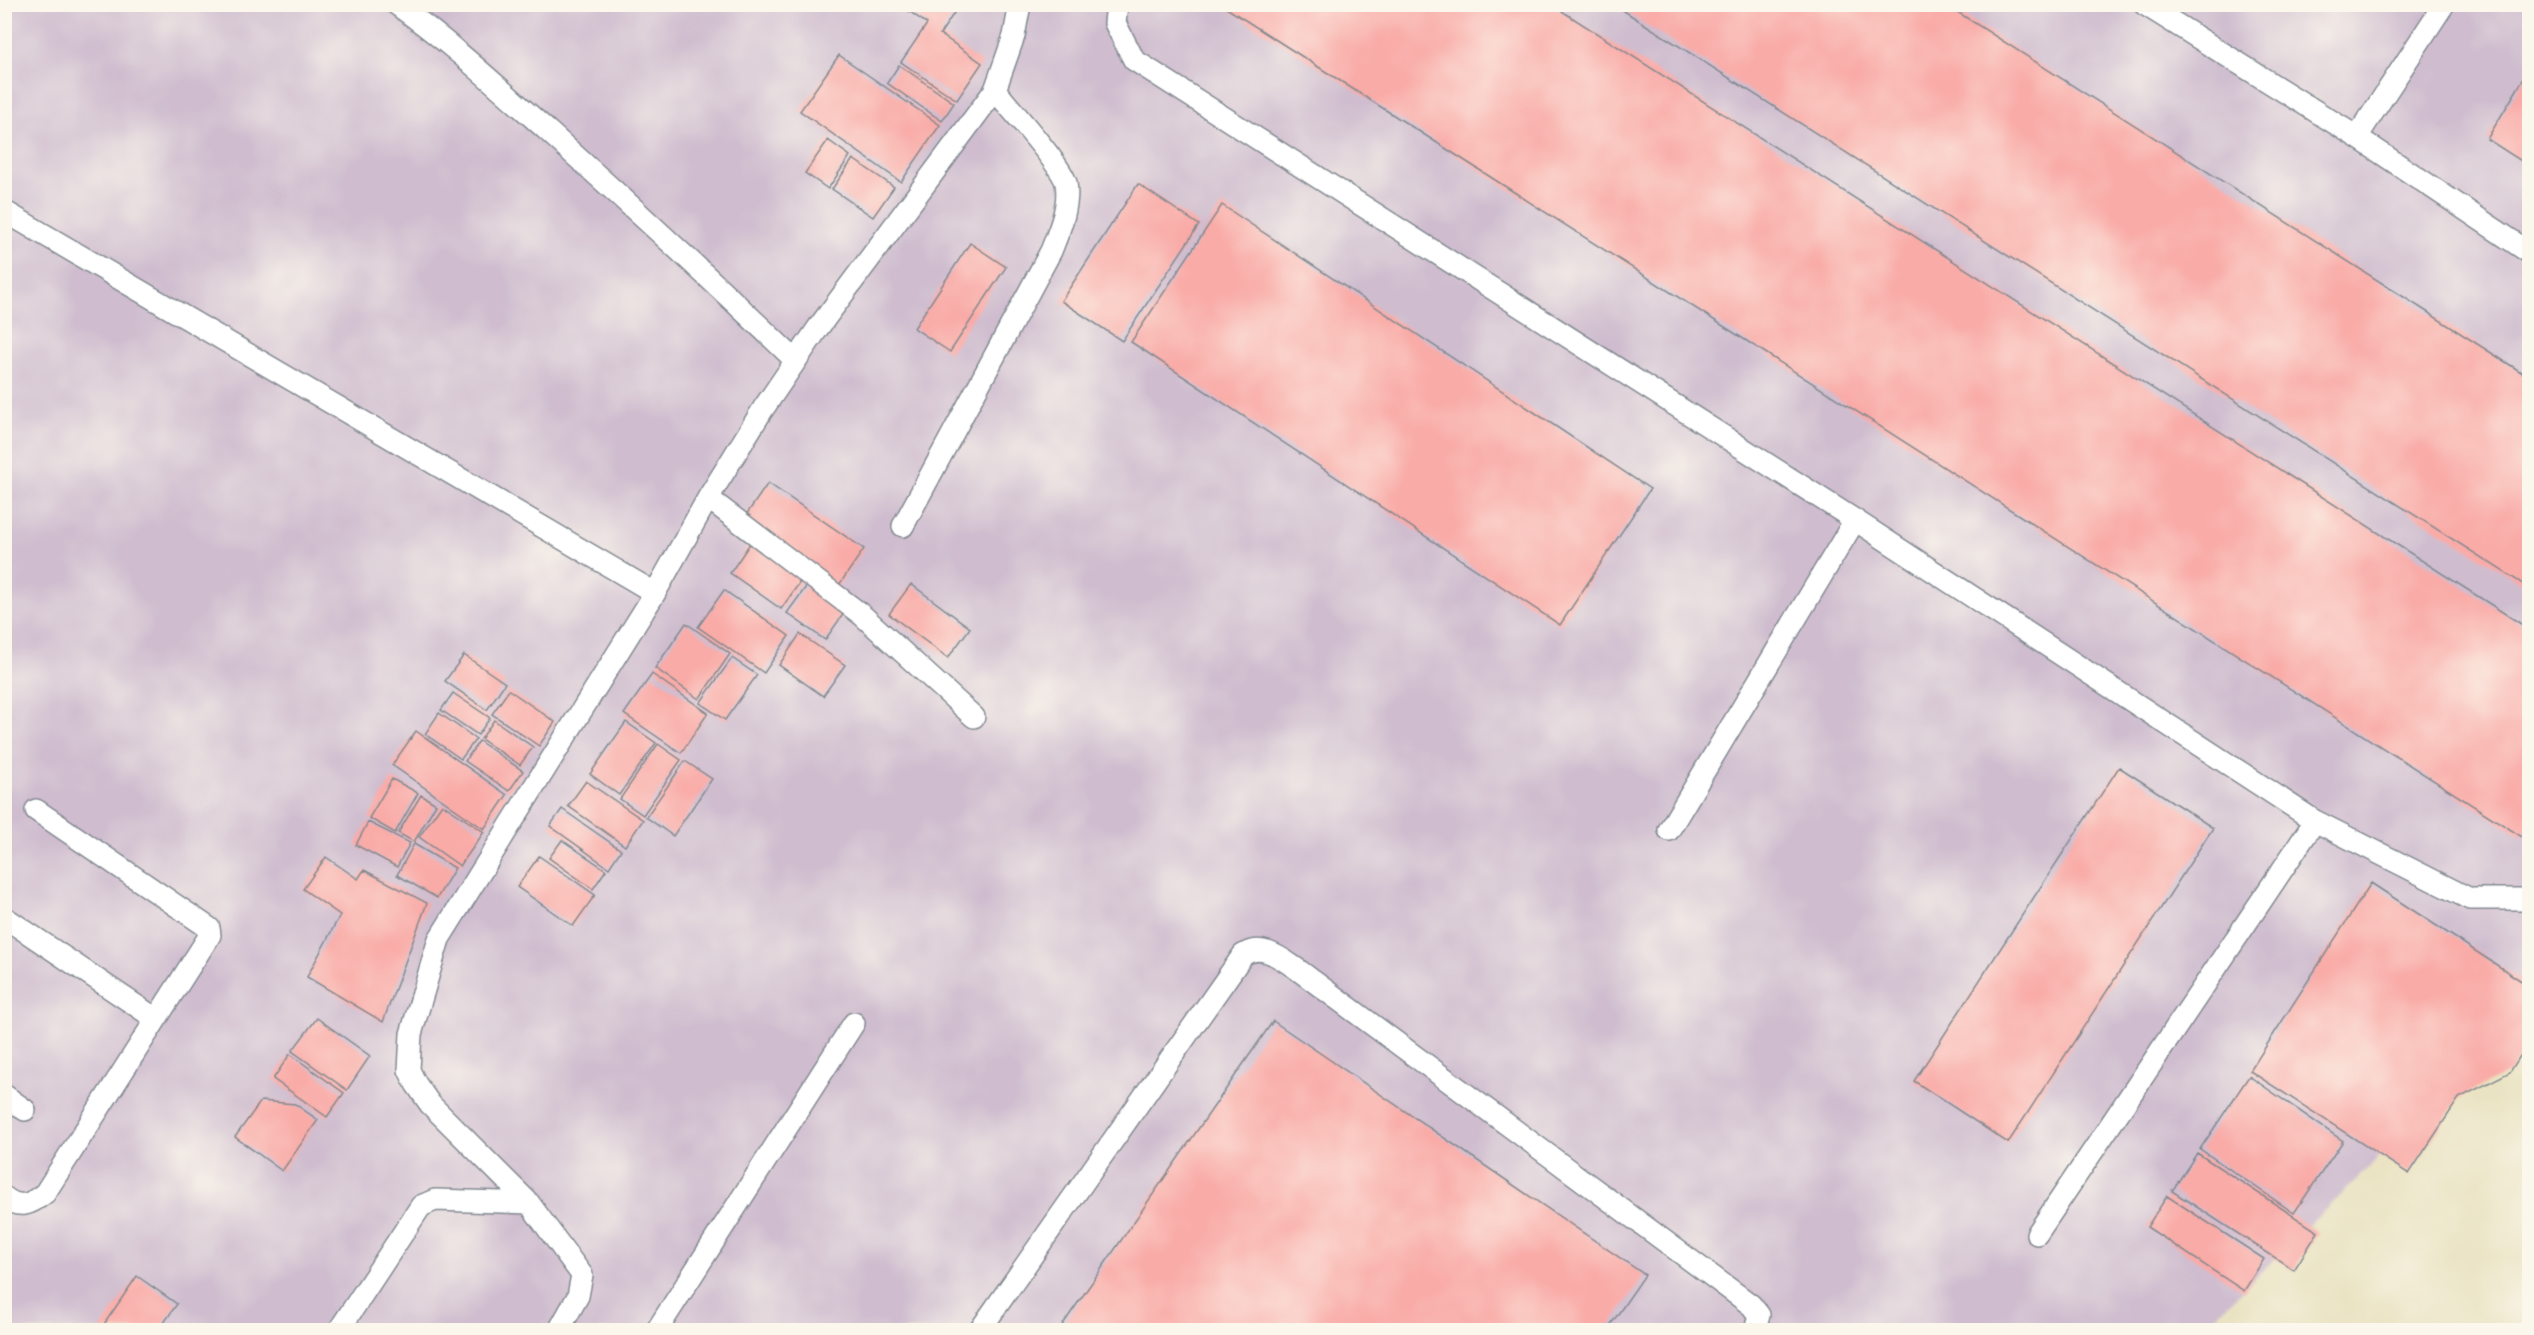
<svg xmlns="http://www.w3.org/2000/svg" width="2534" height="1335" font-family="'Sorts Mill Goudy',serif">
	<rect width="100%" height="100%" fill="#fbf7ec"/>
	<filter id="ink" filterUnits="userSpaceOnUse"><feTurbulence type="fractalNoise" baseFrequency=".0167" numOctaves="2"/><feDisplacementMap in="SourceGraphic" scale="12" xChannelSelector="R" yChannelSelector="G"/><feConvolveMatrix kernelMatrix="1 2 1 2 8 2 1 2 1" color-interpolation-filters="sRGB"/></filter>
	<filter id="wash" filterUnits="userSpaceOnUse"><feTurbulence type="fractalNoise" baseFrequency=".008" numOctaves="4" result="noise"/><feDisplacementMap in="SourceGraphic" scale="24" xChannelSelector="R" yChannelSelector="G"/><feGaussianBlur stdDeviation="1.35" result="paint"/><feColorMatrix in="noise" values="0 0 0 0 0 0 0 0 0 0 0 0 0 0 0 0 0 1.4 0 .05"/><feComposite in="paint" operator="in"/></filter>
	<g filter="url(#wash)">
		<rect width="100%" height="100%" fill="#eae3c3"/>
		<path fill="#cfbdcf" d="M5,5H2529V1012L2201,1330H1850L1837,1324L1832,1330H5Z"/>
		<g id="blocks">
			<path fill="#f9aba7" d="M899,4H960L940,34L982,63L957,100L901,62L927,24Z
				M1220,4H1551L2529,629V826L2522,837Z
				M1613,4H1945L2529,377V588Z
				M839,55L940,125L901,182L800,111Z
				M899,65L954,103L942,121L887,83Z
				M2529,70V166L2487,139Z
				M828,140L850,156L828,189L805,173Z
				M853,159L894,187L873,217L832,189Z
				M1138,184L1199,225L1122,341L1061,301Z
				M1222,205L1650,489L1560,625L1131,342Z
				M970,243L1006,267L950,352L914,328Z
				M768,483L864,549L837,588L742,521Z
				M753,539L805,575L781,609L730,573Z
				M811,580L849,606L825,640L787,613Z
				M911,584L970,628L948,658L889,614Z
				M724,590L789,636L764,673L698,627Z
				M686,623L730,654L699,699L655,668Z
				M800,634L845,665L823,696L779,665Z
				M464,655L505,683L487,710L445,681Z
				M732,658L757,675L725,720L700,703Z
				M652,674L708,713L681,753L624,714Z
				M509,690L555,722L539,746L492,714Z
				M453,693L490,718L478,735L441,710Z
				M439,713L476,739L461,759L425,734Z
				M494,720L533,747L520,765L481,739Z
				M626,722L656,743L619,795L590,774Z
				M416,731L507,795L484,829L392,765Z
				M479,741L523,771L509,791L465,761Z
				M658,744L681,760L643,815L620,799Z
				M685,761L712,779L673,836L646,817Z
				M2119,767L2213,828L2008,1143L1914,1081Z
				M392,779L418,793L395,833L369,818Z
				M586,781L643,820L625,846L568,806Z
				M421,795L436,804L414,842L398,833Z
				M442,804L484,832L460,866L419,837Z
				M562,809L621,850L609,868L550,826Z
				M368,822L410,843L397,867L356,845Z
				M562,840L606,870L593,889L549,858Z
				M414,844L455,868L437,898L397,875Z
				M539,856L595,895L573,926L517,887Z
				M326,857L358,879L364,870L427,903L383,1022L307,977L340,915L303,889Z
				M2371,883L2529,986V1042L2510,1072L2459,1098L2409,1174L2250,1071Z
				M317,1018L370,1056L347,1090L292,1051Z
				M1273,1021L1645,1275L1607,1330H1059Z
				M290,1054L344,1093L327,1117L273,1079Z
				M2249,1076L2343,1141L2294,1213L2200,1149Z
				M261,1101L295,1104L318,1120L282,1171L235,1137Z
				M2197,1153L2318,1232L2294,1270L2172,1191Z
				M2167,1196L2264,1259L2244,1291L2147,1227Z
				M137,1276L177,1304L159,1330H100Z"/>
		</g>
	</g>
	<g filter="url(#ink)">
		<use href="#blocks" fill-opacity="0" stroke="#828990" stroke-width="1.5"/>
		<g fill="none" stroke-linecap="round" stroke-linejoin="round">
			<defs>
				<path id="service" d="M396,4C451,43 499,88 549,132C633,207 715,283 796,361
					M1117,4L1115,23L1134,60L1855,520L2315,821L2470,899H2530
					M2144,4L2357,137L2530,253
					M2357,137L2444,4
					M4,211L655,593
					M708,498L862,615L974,717
					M903,526L1051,251C1059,231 1070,206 1066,183C1062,166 1009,107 995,90
					M1669,830L1855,520
					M4,917L156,1019
					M4,1095L25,1110
					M4,1197C20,1210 31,1204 45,1193L210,935L209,928L36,810
					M2037,1234L2315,821
					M339,1330L421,1206L435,1200L529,1203
					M559,1330L578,1296L582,1275L529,1203L430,1104L416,1084L409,1070L411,1034L439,939L655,593L708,498L763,409L818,328L995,90L1014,36L1020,4
					M657,1330L854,1023
					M980,1330L1243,955C1262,942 1282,959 1297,969L1751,1305L1759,1315L1755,1330"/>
			</defs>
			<use href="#service" stroke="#828990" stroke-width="24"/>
			<use href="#service" stroke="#fff" stroke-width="21"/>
		</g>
	</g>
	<rect width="2534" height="1335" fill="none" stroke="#fbf7ec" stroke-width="24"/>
</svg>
